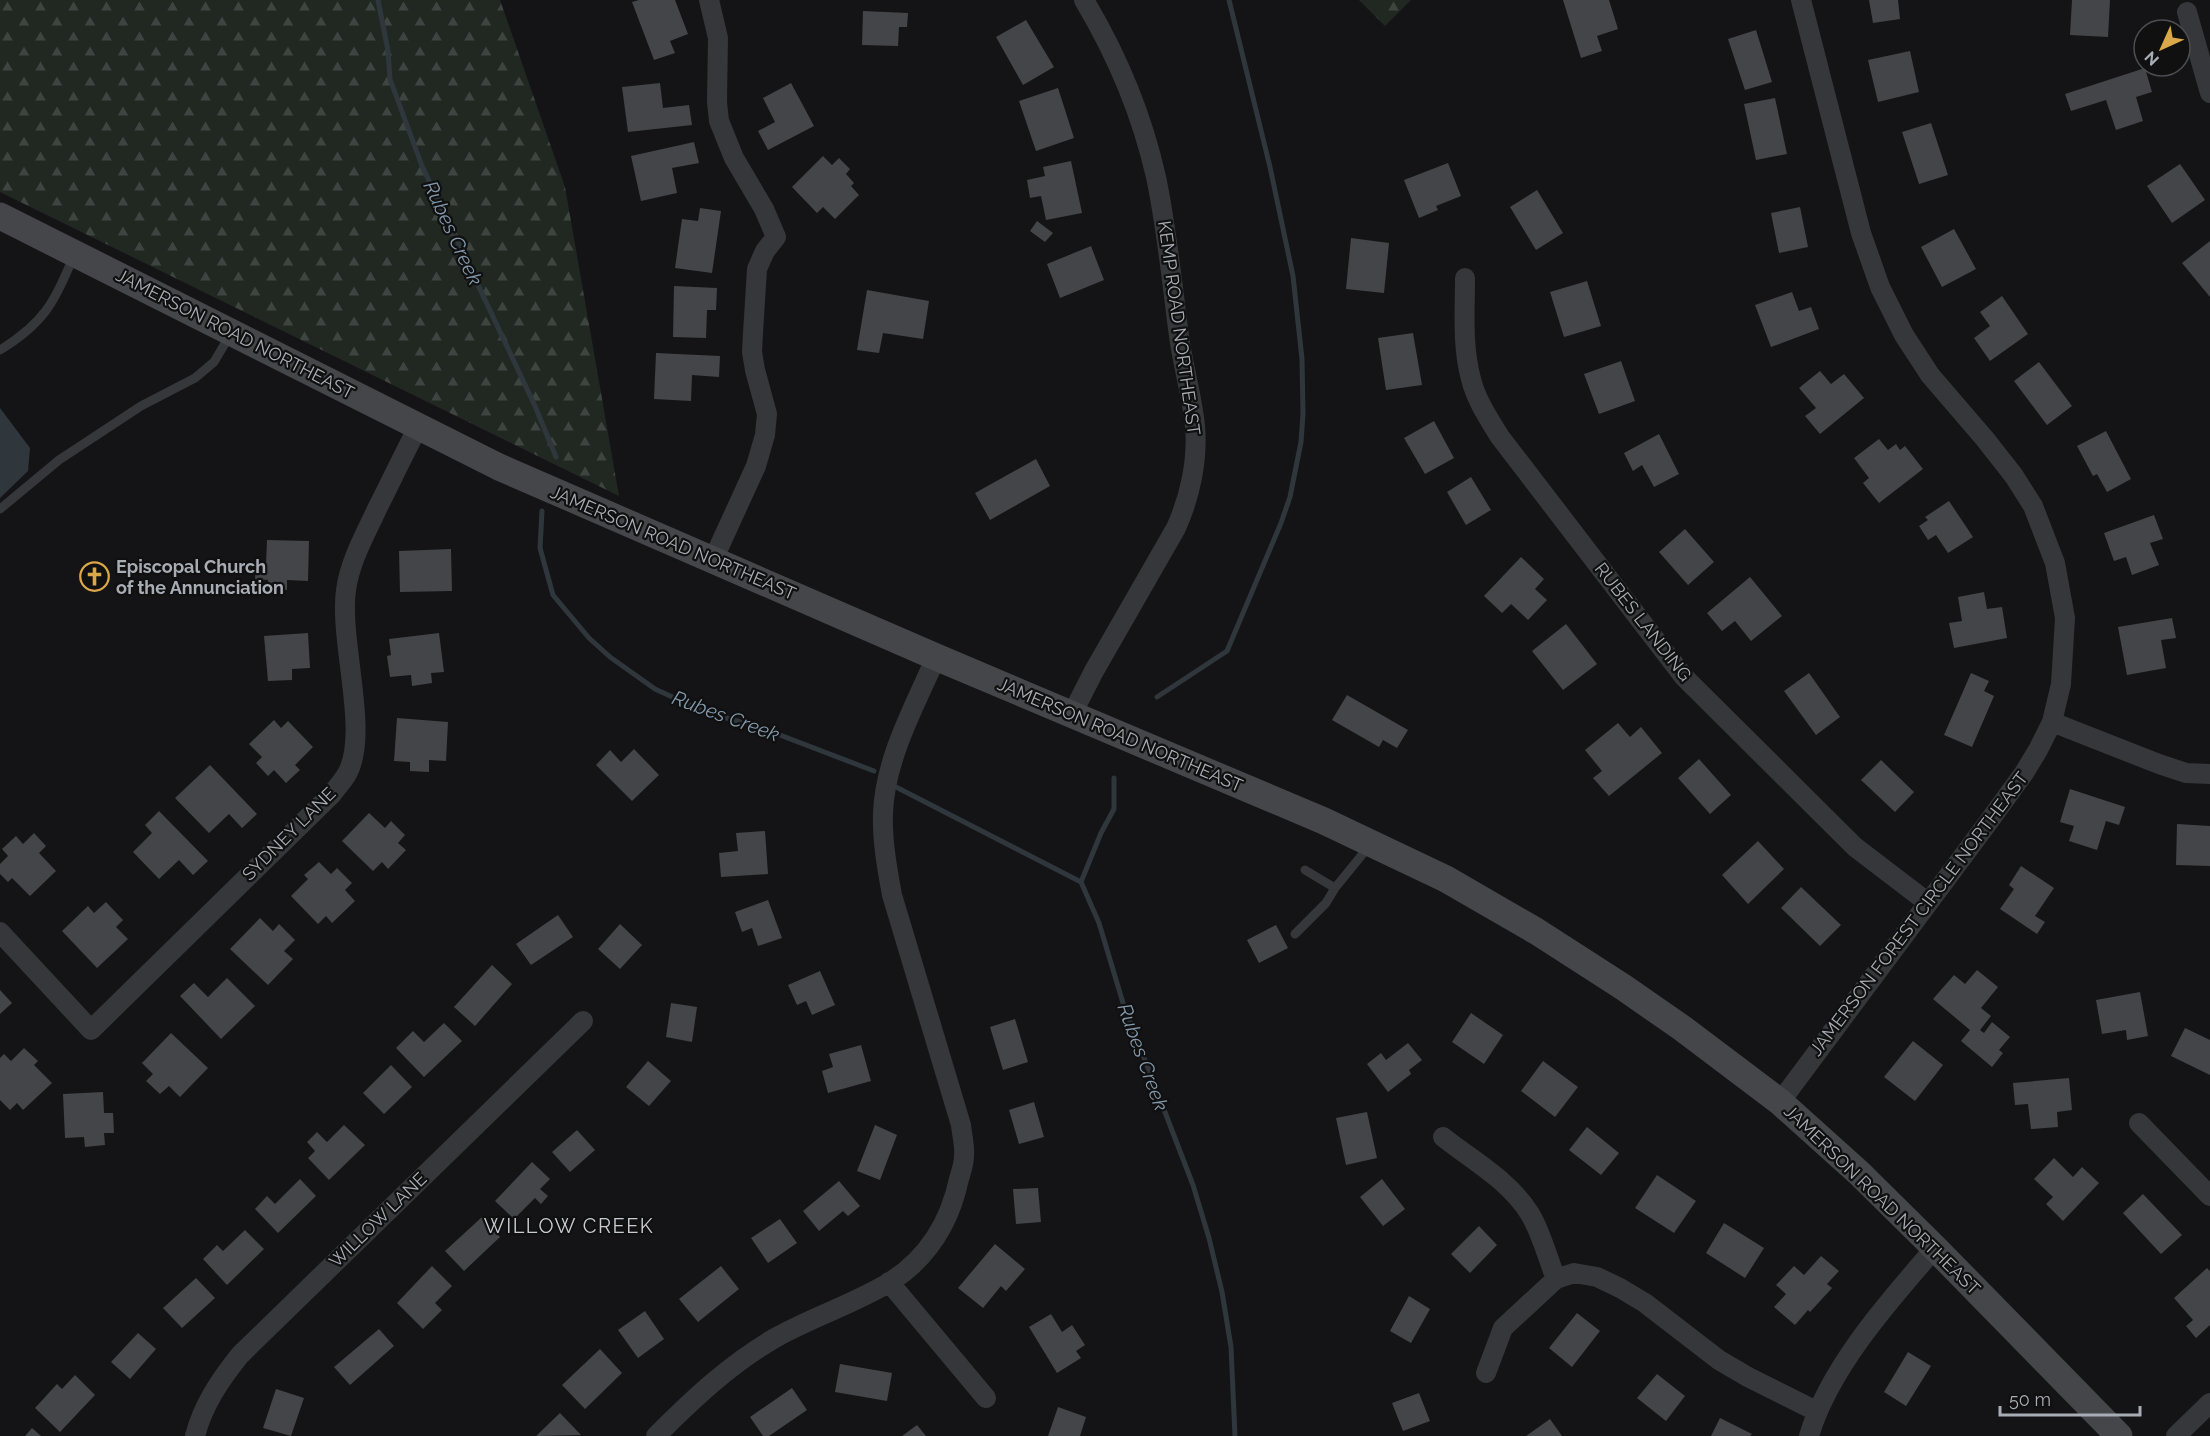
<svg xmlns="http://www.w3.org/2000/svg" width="2210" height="1436" font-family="Raleway,sans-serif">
	<defs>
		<pattern id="forest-firs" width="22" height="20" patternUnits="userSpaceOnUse" patternTransform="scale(1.5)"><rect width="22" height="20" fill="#212822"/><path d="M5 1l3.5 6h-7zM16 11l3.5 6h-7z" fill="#3e4440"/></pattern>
	</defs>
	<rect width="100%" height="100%" fill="#141416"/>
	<path fill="url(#forest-firs)" d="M0,0H500L565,187L619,496L0,192Z
		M1359,0H1411L1385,26Z"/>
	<path fill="#2f373d" d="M0,408L30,448L28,471L0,498Z"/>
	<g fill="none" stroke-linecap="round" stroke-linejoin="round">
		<path stroke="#2f373d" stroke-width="5" d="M378,0L388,51L390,79L422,166L535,406L556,457
			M542,511L540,548L553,595L589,638L610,657L655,689L705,712L759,727L874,771
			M1157,697L1227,651L1281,523L1290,497L1301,442L1303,414L1302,359L1293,276L1270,167L1229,0
			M896,787L1081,882L1099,923L1123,1003L1193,1185L1209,1238L1222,1292L1231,1347L1235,1436
			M1081,882L1101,833L1114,809V778"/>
	</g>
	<path fill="#444548" d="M639,0H675L688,34L670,41L675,53L654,60L632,2Z
		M1563,0H1609L1618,29L1597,36L1602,51L1581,58Z
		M1869,0H1898L1900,19L1873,23Z
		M2072,0H2110L2108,37L2070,35Z
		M863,11L908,13L907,27H899L898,46L862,45Z
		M1026,20L1054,67L1023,85L996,37Z
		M1756,30L1772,82L1745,90L1728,39Z
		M1910,51L1919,92L1878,102L1868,60Z
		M2145,68L2152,92L2136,97L2143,121L2116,130L2106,100L2071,111L2065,94Z
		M660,83L663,108L689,105L692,125L628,132L622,87Z
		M791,83L814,126L768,150L758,131L775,122L763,98Z
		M1058,88L1074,138L1036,151L1019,101Z
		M1775,98L1787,154L1756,160L1744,104Z
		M1931,123L1948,175L1919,184L1902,132Z
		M694,142L699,163L672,168L677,193L641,201L631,156Z
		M823,156L832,165L839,158L850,169L846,174L854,183L851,186L859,195L835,219L823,207L817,213L792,187Z
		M1071,161L1082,213L1046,220L1041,196L1030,198L1027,180L1045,176L1043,167Z
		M1448,163L1461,196L1436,206L1438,210L1419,218L1404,180Z
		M2180,164L2205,200L2172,223L2147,186Z
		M1537,190L1563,233L1536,250L1510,207Z
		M1800,207L1808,247L1779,253L1771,213Z
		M700,208L721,211L712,273L675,268L682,219L698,221Z
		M1037,221L1053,233L1045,242L1030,231Z
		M1954,229L1976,269L1942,287L1921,247Z
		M1351,238L1389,243L1384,293L1346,289Z
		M2210,241V297L2182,263Z
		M1091,246L1104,280L1060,298L1047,264Z
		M1587,281L1601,326L1564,337L1550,292Z
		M674,286L717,288L716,310H707L706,338L673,337Z
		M867,290L929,301L923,339L883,333L879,353L857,350Z
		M1792,292L1799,311L1811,307L1819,329L1771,347L1755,305Z
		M2002,296L2028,334L1990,361L1974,338L1990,326L1980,312Z
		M1413,333L1422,385L1386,390L1378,338Z
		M656,353L720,356L719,377L692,375L691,401L654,399Z
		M1621,361L1635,401L1599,414L1584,374Z
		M2039,362L2072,406L2047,425L2014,381Z
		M1820,371L1831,384L1844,374L1864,398L1820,434L1805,416L1816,408L1799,388Z
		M1434,421L1454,458L1425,474L1404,438Z
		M2106,431L2131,479L2107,492L2097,474L2093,476L2077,446Z
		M1659,434L1679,474L1654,487L1642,465L1633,471L1624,453Z
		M1879,439L1888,450L1896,444L1900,450L1905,446L1923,469L1879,503L1863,483L1869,478L1854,458Z
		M1036,459L1050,486L990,520L975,493Z
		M1471,477L1491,510L1466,525L1447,492Z
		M1949,501L1973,537L1948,553L1936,535L1928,540L1919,526L1928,520L1925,517Z
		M2154,515L2163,539L2150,543L2159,565L2132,575L2126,557L2114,561L2104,533Z
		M1685,529L1714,562L1688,585L1659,552Z
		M267,540L309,541L308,581L287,580V590L268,589V580L255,579L256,564H266Z
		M451,549L452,591L400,592L399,551Z
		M1521,557L1544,579L1535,589L1547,600L1528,620L1511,604L1502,613L1484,596Z
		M1750,577L1782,616L1751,641L1735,621L1722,631L1707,613Z
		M1984,592L1987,609L2002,607L2007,638L1954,648L1949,623L1962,621L1958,597Z
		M2172,618L2176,638L2161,640L2166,668L2127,675L2118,627Z
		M1566,624L1597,664L1563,690L1532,651Z
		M308,633L310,668L292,669V680L268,681L264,636Z
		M439,633L444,672L431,673L432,683L412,686L411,675L390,677L387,656L391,655L389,639Z
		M1809,673L1840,717L1816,735L1784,691Z
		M1971,673L1989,681L1984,691L1994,696L1972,747L1944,735Z
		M1347,695L1408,730L1397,748L1383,740L1379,747L1332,720Z
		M397,718L448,722L446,761L429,760V772L410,771V762L394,761Z
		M274,720L281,728L288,721L313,747L295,765L300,770L286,783L274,770L268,776L256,763L262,757L249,744Z
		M1618,723L1630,737L1641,727L1662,753L1609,796L1593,778L1602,771L1585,750Z
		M634,749L659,775L632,801L596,765L610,750L621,762Z
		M1699,759L1731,795L1710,814L1678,778Z
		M1881,760L1914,792L1895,812L1861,780Z
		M210,765L257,814L242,828L229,814L209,833L175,798Z
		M2070,789L2125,807L2119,825L2106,821L2097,850L2069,841L2074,826L2060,822Z
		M159,811L208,861L193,875L179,860L159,879L133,852L152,833L145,825Z
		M369,813L385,828L391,821L405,835L398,843L406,850L388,869L382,862L373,871L342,841Z
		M2177,824L2210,826V866L2176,865Z
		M765,831L768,874L721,877L719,853L738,851L736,833Z
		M34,833L46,846L39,853L56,871L30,896L12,878L8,882L0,874V864L8,856L2,849L16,836L23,844Z
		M1758,841L1784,869L1748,904L1722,875Z
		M319,862L331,874L337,868L352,883L345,890L355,901L332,923L326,916L318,924L291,896L308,879L304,875Z
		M2021,866L2054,888L2035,916L2045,922L2037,934L2000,909L2014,889L2009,885Z
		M1801,887L1841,925L1820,946L1781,908Z
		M768,900L782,938L758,946L752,928L742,932L735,912Z
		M106,902L123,920L116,927L128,939L97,968L62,931L88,906L94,913Z
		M558,915L573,937L531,965L516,944Z
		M260,918L273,931L279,924L295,940L284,951L293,959L268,985L230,949Z
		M620,924L642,945L620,969L598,949Z
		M1276,925L1288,948L1259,963L1247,940Z
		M492,965L512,984L475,1026L454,1007Z
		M1977,970L1998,987L1981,1008L1991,1016L1980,1030L1984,1033L1992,1022L2010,1037L1999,1050L2003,1053L1992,1067L1961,1041L1970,1030L1933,999L1954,975L1965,984Z
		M820,971L835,1005L812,1015L806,1001L797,1005L788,985Z
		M227,978L255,1006L221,1039L180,996L194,983L208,997Z
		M0,990L12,1003L0,1014Z
		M2140,992L2148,1036L2127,1040L2126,1030L2102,1034L2096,1000Z
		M671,1003L697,1007L692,1042L666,1037Z
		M1471,1013L1503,1035L1484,1064L1452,1042Z
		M1015,1019L1028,1062L1003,1070L990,1027Z
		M444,1023L462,1041L424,1077L396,1048L413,1031L424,1042Z
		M2185,1028L2210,1040V1075L2171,1056Z
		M171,1033L208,1068L180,1097L169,1086L160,1094L146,1081L153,1074L142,1063Z
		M1913,1041L1943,1065L1915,1101L1884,1077Z
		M1408,1043L1422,1060L1409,1070L1411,1074L1388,1092L1367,1064L1381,1053L1386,1060Z
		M861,1045L871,1081L828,1093L822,1071L833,1067L829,1054Z
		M24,1048L38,1061L34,1065L52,1083L23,1110L17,1103L10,1110L0,1100V1058L4,1054L11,1061Z
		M648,1061L671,1081L649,1106L626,1087Z
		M1543,1061L1578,1087L1555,1117L1521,1091Z
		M391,1065L412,1087L384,1114L363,1093Z
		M2069,1078L2072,1110L2057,1112L2058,1127L2031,1129L2028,1104L2015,1105L2013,1083Z
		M103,1092L104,1113H113L114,1133H104L105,1145L85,1147L84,1137L65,1138L63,1094Z
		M1034,1102L1044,1137L1019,1144L1009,1110Z
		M1367,1112L1377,1158L1346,1165L1336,1118Z
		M344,1125L365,1145L329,1180L308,1158L315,1151L307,1142L317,1132L327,1142Z
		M875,1125L897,1135L880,1180L857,1171Z
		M1587,1127L1619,1153L1601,1175L1569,1150Z
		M577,1130L595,1150L570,1172L552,1152Z
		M2054,1158L2073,1177L2082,1167L2099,1183L2063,1221L2046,1204L2053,1197L2034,1179Z
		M532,1162L550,1179L540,1189L548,1196L541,1204L535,1198L514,1219L495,1201Z
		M1657,1175L1696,1201L1674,1233L1635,1208Z
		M300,1179L316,1196L278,1233L255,1209L267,1196L275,1204Z
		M1382,1179L1405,1209L1383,1226L1360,1197Z
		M839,1181L860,1206L848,1216L843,1211L819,1231L803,1211Z
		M1038,1188L1041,1222L1016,1224L1013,1189Z
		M2143,1194L2182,1235L2161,1254L2123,1213Z
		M482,1217L500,1237L464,1271L445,1251Z
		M780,1219L797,1243L768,1263L751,1238Z
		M1724,1223L1764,1248L1745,1278L1706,1253Z
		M1479,1226L1497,1245L1470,1273L1451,1254Z
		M245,1230L264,1249L227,1285L203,1259L217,1245L223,1251Z
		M995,1244L1025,1269L1006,1291L1001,1286L983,1308L958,1288Z
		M1821,1256L1839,1271L1827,1284L1832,1288L1810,1312L1808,1310L1795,1325L1774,1307L1786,1294L1776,1285L1794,1266L1804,1275Z
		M432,1266L452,1286L435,1303L442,1310L423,1329L397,1303Z
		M721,1266L739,1289L698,1322L679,1299Z
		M2207,1268L2210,1271V1325L2196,1338L2186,1326L2193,1320L2174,1298Z
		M196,1278L215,1298L182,1328L163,1308Z
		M1409,1296L1430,1309L1411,1343L1390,1331Z
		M645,1311L664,1339L638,1358L618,1330Z
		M1577,1313L1600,1331L1572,1367L1549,1348Z
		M1051,1314L1062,1332L1072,1325L1085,1345L1076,1351L1081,1358L1057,1373L1029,1327Z
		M379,1329L394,1346L350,1385L334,1367Z
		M138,1333L156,1349L130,1379L111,1362Z
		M600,1349L622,1373L585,1409L562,1385Z
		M1908,1352L1931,1366L1906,1406L1884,1392Z
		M840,1364L892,1373L887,1401L835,1392Z
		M1657,1374L1685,1396L1666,1421L1637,1398Z
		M75,1375L95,1395L60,1432L35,1408L57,1384L62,1389Z
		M792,1388L807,1410L769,1436H763L750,1417Z
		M276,1389L304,1398L291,1436L263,1428Z
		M1419,1393L1430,1421L1403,1431L1392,1403Z
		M1058,1407L1086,1417L1080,1436H1048Z
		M560,1413L581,1435L536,1436Z
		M1720,1418L1752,1434L1750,1436H1711Z
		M1550,1419L1562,1436H1526Z
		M917,1425L926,1436H902Z
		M32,1428L41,1436H25Z"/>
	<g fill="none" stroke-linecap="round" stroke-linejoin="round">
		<path stroke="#36373a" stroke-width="9" d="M0,350C44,323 55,302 74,255
			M0,509L59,460L141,406L195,378L214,362L230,335
			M1305,870L1335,888L1370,845
			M1295,934L1326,903L1335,888"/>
		<path stroke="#36373a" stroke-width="20" d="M709,0L718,38L717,102L719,121L734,158L764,209L776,237L765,251L757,269L753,333L752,352L755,370L767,414L765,435L756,466L713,560
			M2187,12L2210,93
			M1465,278C1465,311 1462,346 1471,379C1476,400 1489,419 1500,437L1684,677L1855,847L1927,902
			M1072,714L1094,671L1176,528C1190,497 1198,460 1195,426C1192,396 1183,366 1179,336C1172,283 1167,229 1156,177C1142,115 1117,55 1084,0
			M2052,722L2159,764L2186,773L2210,774
			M0,932L91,1030L332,794C337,787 344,780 348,772C369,730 339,641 346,590C350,561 365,535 377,509C391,481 404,454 418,427
			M1780,1102L1987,824L2024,773L2038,750L2052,722L2061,684L2065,618L2055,563L2033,506L2014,476L1985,439L1930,375L1904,335L1880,287L1861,233L1801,0
			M2139,1123L2210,1196
			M1443,1137C1473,1161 1510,1181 1530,1214C1541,1232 1548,1259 1556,1279
			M889,1282L986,1398
			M1486,1373L1503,1328L1556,1279L1574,1273L1597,1277L1620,1288L1645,1303L1719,1360L1748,1377L1816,1411
			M195,1436C203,1405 220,1380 240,1355L583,1021
			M656,1436C693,1399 730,1364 775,1338C812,1317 854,1304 890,1282C928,1258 950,1221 959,1179C961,1172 964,1164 964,1156C965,1146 962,1135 961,1125L892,895C887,868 882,840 883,813C885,758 915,706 936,657
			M1809,1436C1829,1368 1889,1301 1935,1248
			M2176,1436L2210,1403"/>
		<path stroke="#44464a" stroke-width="27" d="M0,216L499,467L936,657L1324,821L1446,879L1536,931L1623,987L1682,1028L1780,1102L1859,1173L1935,1248L2119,1436"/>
	</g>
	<defs>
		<symbol id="church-ring" viewBox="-11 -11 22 22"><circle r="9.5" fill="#101011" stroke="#daa848" stroke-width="1.5"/><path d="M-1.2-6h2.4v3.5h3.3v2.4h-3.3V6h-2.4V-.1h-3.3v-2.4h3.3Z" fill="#daa848"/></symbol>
	</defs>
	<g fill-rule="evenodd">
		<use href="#church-ring" x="78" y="560" width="33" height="33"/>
	</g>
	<g text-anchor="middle" stroke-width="4.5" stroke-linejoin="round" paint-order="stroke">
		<g font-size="18" fill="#a8acb4" stroke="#101011">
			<text transform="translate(1179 328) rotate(82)" y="6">KEMP ROAD NORTHEAST</text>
			<text transform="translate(235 334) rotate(27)" y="6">JAMERSON ROAD NORTHEAST</text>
			<text transform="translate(673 543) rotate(23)" y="6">JAMERSON ROAD NORTHEAST</text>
			<text transform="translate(1643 622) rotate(52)" y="6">RUBES LANDING</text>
			<text transform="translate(1120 735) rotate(23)" y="6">JAMERSON ROAD NORTHEAST</text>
			<text transform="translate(289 834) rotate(-45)" y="6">SYDNEY LANE</text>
			<text transform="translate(1919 914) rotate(-53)" y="6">JAMERSON FOREST CIRCLE NORTHEAST</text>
			<text transform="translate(1882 1200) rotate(44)" y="6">JAMERSON ROAD NORTHEAST</text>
			<text transform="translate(378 1220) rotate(-44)" y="6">WILLOW LANE</text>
		</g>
		<g font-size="18" font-weight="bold" fill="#a8acb4" stroke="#101011" text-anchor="start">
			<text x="116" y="573">Episcopal Church<tspan x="116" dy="21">of the Annunciation</tspan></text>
		</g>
		<g font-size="20" font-style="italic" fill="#8399ab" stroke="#101011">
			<text transform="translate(453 233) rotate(65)" y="7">Rubes Creek</text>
			<text transform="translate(726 716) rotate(20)" y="7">Rubes Creek</text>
			<text transform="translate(1143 1057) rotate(70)" y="7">Rubes Creek</text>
		</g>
		<g font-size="20" letter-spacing="1.5" fill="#c8cbd1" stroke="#101011">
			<text x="569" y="1233">WILLOW CREEK</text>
		</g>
	</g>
	<g transform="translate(2162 48) rotate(225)"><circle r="28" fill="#101011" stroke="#4d4e52" stroke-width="1.5"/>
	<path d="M0-4.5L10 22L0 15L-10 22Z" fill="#daa848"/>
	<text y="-9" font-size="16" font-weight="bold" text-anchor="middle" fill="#a8acb4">N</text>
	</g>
	<path d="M2000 1406v9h140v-9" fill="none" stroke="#a8acb4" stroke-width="3"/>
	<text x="2009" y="1406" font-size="18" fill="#a8acb4" stroke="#101011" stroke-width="4.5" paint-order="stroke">50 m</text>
</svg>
